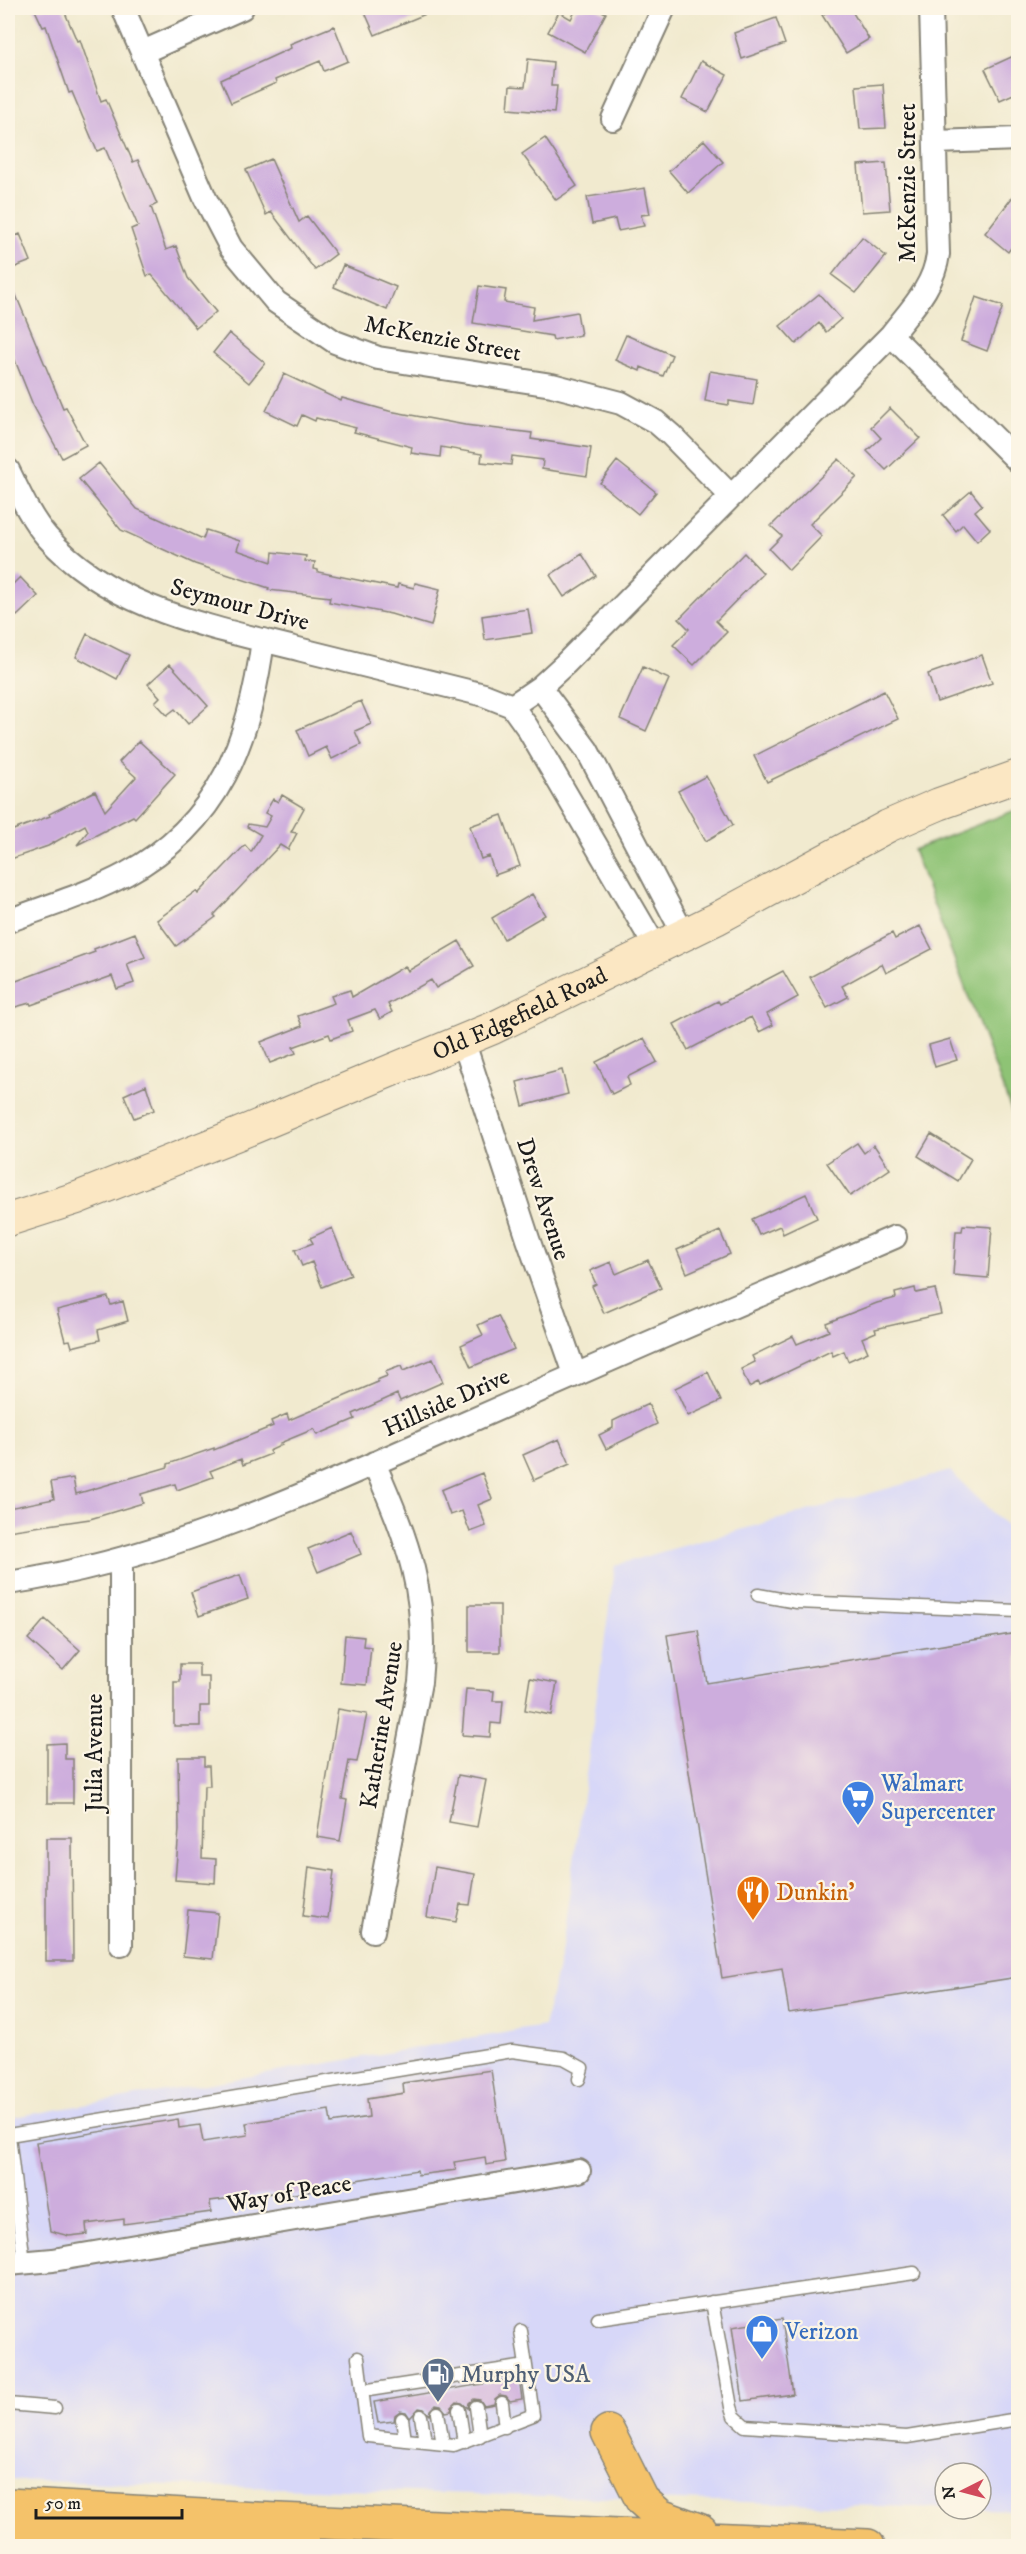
<svg xmlns="http://www.w3.org/2000/svg" width="1026" height="2554" font-family="'IM FELL DW Pica',serif">
	<rect width="100%" height="100%" fill="#fcf5e5"/>
	<filter id="ink" filterUnits="userSpaceOnUse"><feTurbulence type="fractalNoise" baseFrequency=".0167" numOctaves="2"/><feDisplacementMap in="SourceGraphic" scale="12" xChannelSelector="R" yChannelSelector="G"/><feConvolveMatrix kernelMatrix="1 2 1 2 8 2 1 2 1" color-interpolation-filters="sRGB"/></filter>
	<filter id="wash" filterUnits="userSpaceOnUse"><feTurbulence type="fractalNoise" baseFrequency=".008" numOctaves="4" result="noise"/><feDisplacementMap in="SourceGraphic" scale="24" xChannelSelector="R" yChannelSelector="G"/><feGaussianBlur stdDeviation="1.35" result="paint"/><feColorMatrix in="noise" values="0 0 0 0 0 0 0 0 0 0 0 0 0 0 0 0 0 1.4 0 .05"/><feComposite in="paint" operator="in"/></filter>
	<g filter="url(#wash)">
		<rect width="100%" height="100%" fill="#f1eacf"/>
		<path fill="#d7d7f8" d="M950,1471L1018,1537V2510L981,2509V2473H945V2508L8,2480V2118L544,2026L561,1954L615,1565Z"/>
		<path fill="#8ec375" stroke="#557048" stroke-width="1.5" d="M1018,809V1128L913,850Z"/>
		<g id="blocks">
			<path fill="#cdaddd" d="M34,8H63L77,41L80,40L101,101L106,99L133,162L138,160L157,204L151,207L166,250L176,246L188,278L216,312L196,328L152,275L147,276L131,229L138,226L105,148L97,151L72,92L69,93L46,26L43,27Z
				M363,8H440L375,35Z
				M577,8H596L606,13L585,52L548,32L559,12L571,19Z
				M834,8H850L869,39L846,53L822,15Z
				M776,18L785,44L742,59L734,33Z
				M334,26L348,61L324,71L320,61L275,80L276,83L231,103L221,80L291,48L290,44Z
				M1018,54V92L1000,100L985,69Z
				M528,59L553,62L551,86H557L554,113L508,109L510,86L525,87Z
				M701,61L727,75L708,112L682,99Z
				M883,84L886,128L860,129L856,86Z
				M545,138L577,186L556,200L522,154Z
				M704,140L723,162L688,193L669,171Z
				M271,159L299,222L307,216L336,254L315,270L271,212L266,215L246,170Z
				M886,163L890,210L862,212L858,165Z
				M645,188L650,214L641,215L644,226L618,231L615,219L592,224L587,197Z
				M1018,190V238L1008,252L985,233Z
				M20,234L31,261L8,270V239Z
				M862,237L886,256L856,293L832,275Z
				M343,265L396,287L387,310L334,287Z
				M8,276L63,408L66,407L86,445L62,458L33,405L8,343Z
				M479,286L506,290L504,302L534,307L532,320L577,312L581,335L553,340L552,336L473,323Z
				M819,294L841,319L826,332L819,323L796,344L780,326Z
				M976,297L1003,306L987,351L961,341Z
				M229,333L265,363L249,383L213,353Z
				M626,335L672,355L663,376L641,367L640,371L615,360Z
				M710,371L757,379L753,405L729,401V405L705,401Z
				M284,374L341,401L342,398L389,411L465,425L532,433L531,439L591,448L587,476L542,469L543,460L512,456L511,465L481,462L482,454L441,447L440,457L411,453L412,447L354,432L356,428L316,418L315,421L302,415L297,426L266,411Z
				M890,408L920,438L886,470L867,451L881,438L871,427Z
				M839,459L857,477L810,524L822,536L789,570L769,549L782,536L771,526Z
				M617,461L656,492L638,514L600,483Z
				M99,463L137,509L203,539L206,530L240,541L237,550L272,562L273,552L306,556L305,561L315,562L314,569L318,570V572L397,588L398,584L414,588L415,583L440,589L431,626L391,614L329,602L330,597L268,590L269,588L195,564L121,530L79,479Z
				M971,491L982,505L975,511L990,529L977,541L963,524L956,531L943,515Z
				M744,553L763,573L716,621L727,632L694,665L673,645L689,629L679,619Z
				M582,554L596,576L564,597L550,575Z
				M20,577L38,596L17,616L8,606V589Z
				M528,609L532,633L485,640L482,616Z
				M87,634L129,655L117,679L76,657Z
				M982,655L992,683L937,702L928,674Z
				M170,664L208,706L188,724L175,709L167,715L155,702L160,697L148,684Z
				M643,667L669,679L646,731L620,719Z
				M884,691L898,719L767,782L754,756Z
				M361,701L371,724L355,731L361,745L332,759L326,747L308,756L297,730Z
				M139,741L175,774L135,818L133,816L77,845L88,831L85,825L48,846L8,860V832L50,816L49,814L95,791L105,811L136,777L119,762Z
				M706,776L733,825L706,841L678,791Z
				M282,795L304,808L291,832L297,833L288,850L280,845L214,915L216,917L176,946L157,920L196,891L198,894L245,845L251,852L261,835L247,827L248,824L265,827L271,816L265,813L273,799L278,802Z
				M502,815L520,866L495,875L489,856L481,859L470,826Z
				M532,894L545,915L504,939L492,918Z
				M920,926L932,949L886,973L882,964L842,986L848,997L827,1008L810,977L892,933L895,939Z
				M135,933L145,957L127,964L134,983L117,989L112,976L31,1005L30,1003L8,1009V984L95,952L94,949Z
				M459,941L474,966L436,988L431,980L388,1004L392,1012L380,1019L375,1010L348,1020L352,1031L331,1039L329,1034L293,1047L296,1053L270,1063L261,1042L302,1026L298,1016L334,1003L331,996L350,990L352,997L405,966L408,971Z
				M783,971L798,997L767,1014L773,1025L759,1032L751,1017L688,1050L674,1024L718,1001L720,1004Z
				M644,1038L657,1062L627,1077L630,1085L612,1094L596,1062Z
				M950,1039L957,1060L935,1067L929,1045Z
				M562,1070L568,1094L523,1106L517,1082Z
				M146,1085L154,1110L134,1118L124,1095Z
				M931,1134L971,1159L958,1181L918,1156Z
				M857,1143L864,1153L874,1145L890,1169L850,1196L827,1163Z
				M806,1194L817,1218L783,1234L780,1226L759,1235L752,1219Z
				M963,1225L992,1227L988,1278L953,1275L956,1231H962Z
				M332,1228L351,1275L322,1287L312,1262L302,1266L295,1250L313,1243L310,1238Z
				M720,1231L730,1254L687,1273L677,1250Z
				M648,1260L661,1288L604,1313L592,1286L596,1284L590,1271L611,1262L616,1274Z
				M915,1288L916,1293L935,1289L941,1314L875,1329L876,1332L862,1338L868,1352L848,1361L844,1351L833,1356L831,1351L760,1385L758,1382L749,1387L741,1369L755,1362L752,1356L793,1336L797,1344L829,1331L826,1323L877,1303L896,1298L895,1293Z
				M108,1297L111,1305L123,1301L128,1321L98,1330L100,1340L72,1347L70,1340L65,1341L57,1310Z
				M498,1316L514,1349L471,1367L461,1345L483,1335L478,1325Z
				M433,1359L443,1382L400,1401L397,1394L353,1414L355,1419L317,1435L314,1429L280,1443L282,1445L269,1451L271,1454L243,1465L241,1459L210,1471L213,1477L177,1490L175,1484L141,1494L143,1503L90,1519L8,1531V1508L54,1499L51,1482L73,1478L76,1494L168,1467V1464L214,1448V1450L273,1426L271,1421L287,1414L289,1420L378,1382L377,1380L387,1376L385,1372L401,1366L403,1371Z
				M708,1372L721,1401L688,1416L675,1388Z
				M648,1404L657,1424L606,1449L599,1435L613,1428V1421Z
				M559,1439L570,1464L534,1480L523,1455Z
				M482,1473L492,1499L478,1505L486,1526L470,1532L462,1511L450,1515L441,1490Z
				M351,1531L361,1554L318,1572L308,1549Z
				M240,1575L248,1599L199,1616L191,1592Z
				M469,1605H500V1652H469Z
				M45,1619L80,1650L63,1670L28,1639Z
				M698,1630L707,1683L1018,1633V1977L789,2013L782,1968L722,1978L667,1635Z
				M345,1635L364,1637L363,1646L371,1647L367,1685L341,1683Z
				M180,1664H199V1677H209V1706H200V1726H174V1682H180Z
				M530,1678L557,1683L551,1715L525,1710Z
				M466,1689L494,1691L493,1701H503L501,1724L491,1723L490,1737L462,1735Z
				M338,1709L367,1714L357,1762L349,1761L342,1799L347,1800L340,1841L317,1837Z
				M65,1743V1759H73V1803H47V1744Z
				M178,1757H204V1766H209L210,1786H204L202,1858L216,1859L215,1883L175,1880L179,1830Z
				M458,1775L486,1780L477,1827L449,1822Z
				M46,1838H72L73,1961H46Z
				M309,1867L334,1871L328,1919L303,1916Z
				M435,1867L475,1874L470,1905L460,1904L456,1922L427,1917Z
				M188,1910L218,1913L213,1959L183,1956Z
				M491,2070L505,2162L486,2165L485,2157L454,2162L456,2170L418,2175L417,2170L320,2186V2190L274,2197L273,2193L210,2201L211,2212L124,2224V2219L86,2224L87,2234L69,2236L50,2231L36,2142L178,2119L179,2128L200,2125L203,2142L248,2135L246,2123L329,2110L331,2123L369,2117L367,2099L404,2093L403,2083Z
				M782,2319L793,2394L743,2401L732,2327Z
				M519,2378L522,2399L510,2401L506,2396L500,2395L495,2399L494,2404L484,2406L480,2400L474,2399L469,2403L468,2408L462,2403L457,2402L452,2407L451,2411L446,2412L441,2406L436,2405L431,2410L430,2415L424,2409L419,2408L410,2418L406,2412L400,2411L395,2415L394,2421L378,2423L374,2402Z"/>
		</g>
	</g>
	<g filter="url(#ink)">
		<use href="#blocks" fill-opacity="0" stroke="#868376" stroke-width="1.5"/>
		<g fill="none" stroke-linecap="round" stroke-linejoin="round">
			<defs>
				<path id="lane" d="M758,1595L797,1602L1018,1611
					M24,2263L9,2135L512,2051L564,2058L582,2068L579,2079
					M712,2302L731,2407L734,2416L745,2426L907,2437L1018,2419
					M598,2319L914,2273
					M358,2358L368,2436L454,2445L533,2415L521,2331
					M362,2391L526,2366
					M502,2403L505,2427
					M8,2404L55,2408
					M476,2407L480,2436
					M459,2410L464,2442
					M438,2413L443,2444
					M421,2416L425,2442
					M402,2419L405,2440"/>
				<path id="street" d="M123,8L205,198L231,248L276,302L335,342L378,358L552,385L621,403L656,422L671,435L730,495
					M143,52L242,8
					M613,119L664,8
					M936,142L1018,139
					M891,335L1018,461
					M8,470C19,492 30,518 47,537C112,610 212,627 302,650C363,665 424,680 484,695L512,706L540,687L565,664L891,335C911,309 934,287 938,254L931,8
					M540,687L587,750L684,935
					M512,706L527,727L656,948
					M8,921C47,906 89,894 126,874C220,823 250,740 263,640
					M463,1040L528,1239L575,1374
					M121,1560V1945
					M8,1583C167,1560 313,1490 459,1426C604,1362 749,1299 895,1237
					M373,1931L420,1682C429,1595 408,1541 374,1463
					M8,2264L53,2260L579,2171"/>
				<g id="secondary">
					<path id="s1" d="M8,1220L77,1198L238,1134L493,1028L716,919L888,826L939,804L1018,776"/>
				</g>
				<path id="primary" d="M608,2432L642,2500L660,2516L701,2531
					M8,2505L256,2519L868,2546
					M8,2530L304,2546"/>
			</defs>
			<use href="#lane" stroke="#868376" stroke-width="15"/>
			<use href="#street" stroke="#868376" stroke-width="26"/>
			<use href="#secondary" stroke="#868376" stroke-width="34"/>
			<use href="#primary" stroke="#868376" stroke-width="36"/>
			<use href="#lane" stroke="#fff" stroke-width="12"/>
			<use href="#street" stroke="#fff" stroke-width="22"/>
			<use href="#secondary" stroke="#fbe7c3" stroke-width="32"/>
			<use href="#primary" stroke="#f4c26a" stroke-width="33"/>
		</g>
	</g>
	<defs>
		<symbol id="supermarket-pin" viewBox="-11 -11 22 30"><path d="M0 17L-7.5 6A9.5 9.5 0 1 1 7.5 6Z" fill="#3f7fe0" stroke="#fcf5e5"/><path d="M-6-5.5h2.5l.6 2H6L4.5 2H-2.5L-4.4-4H-6ZM-1.5 3.2a1.3 1.3 0 1 0 .1 0ZM3 3.2a1.3 1.3 0 1 0 .1 0Z" fill="#fff"/></symbol>
		<symbol id="restaurant-pin" viewBox="-11 -11 22 30"><path d="M0 17L-7.5 6A9.5 9.5 0 1 1 7.5 6Z" fill="#e8710a" stroke="#fcf5e5"/><path d="M-5-6h1v4h1v-4h1v4h1v-4h1v5L-1.5 .5V6h-2V.5L-5-1ZM5-6V6H3V1.5H1.5Q1.5-4 5-6Z" fill="#fff"/></symbol>
		<symbol id="shop-pin" viewBox="-11 -11 22 30"><path d="M0 17L-7.5 6A9.5 9.5 0 1 1 7.5 6Z" fill="#3f7fe0" stroke="#fcf5e5"/><path d="M-5-2.5h2.3a2.7 3.5 0 0 1 5.4 0H5L5.5 6h-11ZM-1.5-2.5h3a1.5 2.3 0 0 0-3 0Z" fill="#fff"/></symbol>
		<symbol id="fuel-pin" viewBox="-11 -11 22 30"><path d="M0 17L-7.5 6A9.5 9.5 0 1 1 7.5 6Z" fill="#5c6f8a" stroke="#fcf5e5"/><path d="M-5.5-6h7V0h2V4h1.3V-2.5L3-4.5l.8-.8L6-3V5H2.5V1h-1V6h-7ZM-4.2-4.7v3.2H.2V-4.7Z" fill="#fff"/></symbol>
	</defs>
	<g fill-rule="evenodd">
		<use href="#supermarket-pin" x="839" y="1778" width="38" height="52"/>
		<use href="#restaurant-pin" x="734" y="1873" width="38" height="52"/>
		<use href="#shop-pin" x="743" y="2312" width="38" height="52"/>
		<use href="#fuel-pin" x="419" y="2355" width="38" height="52"/>
	</g>
	<g text-anchor="middle" stroke-width="4.5" stroke-linejoin="round" paint-order="stroke">
		<g font-size="24" fill="#1c1c1c" stroke="#fcf5e5">
			<text transform="translate(907 183) rotate(-90)" y="8">McKenzie Street</text>
			<text transform="translate(443 338) rotate(11)" y="8">McKenzie Street</text>
			<text transform="translate(240 604) rotate(15)" y="8">Seymour Drive</text>
			<text dy="8" stroke="none"><textPath href="#s1" startOffset="552">Old Edgefield Road</textPath></text>
			<text transform="translate(544 1199) rotate(72)" y="8">Drew Avenue</text>
			<text transform="translate(446 1402) rotate(-24)" y="8">Hillside Drive</text>
			<text transform="translate(381 1725) rotate(-81)" y="8">Katherine Avenue</text>
			<text transform="translate(94 1753) rotate(-90)" y="8">Julia Avenue</text>
			<text transform="translate(289 2193) rotate(-10)" y="8">Way of Peace</text>
		</g>
		<g font-size="24" fill="#366cbe" stroke="#fcf5e5" text-anchor="start">
			<text x="881" y="1791">Walmart<tspan x="881" dy="28">Supercenter</tspan></text>
			<text x="785" y="2339">Verizon</text>
		</g>
		<g font-size="24" fill="#c56008" stroke="#fcf5e5" text-anchor="start">
			<text x="776" y="1900">Dunkin'</text>
		</g>
		<g font-size="24" fill="#4e5e75" stroke="#fcf5e5" text-anchor="start">
			<text x="461" y="2382">Murphy USA</text>
		</g>
	</g>
	<rect width="1026" height="2554" fill="none" stroke="#fcf5e5" stroke-width="30"/>
	<g transform="translate(963 2491) rotate(264)"><circle r="28" fill="#fcf5e5" stroke="#a29e95" stroke-width="1.5"/>
	<path d="M0-4.5L10 22L0 15L-10 22Z" fill="#d1495b"/>
	<text y="-9" font-size="16" font-weight="bold" text-anchor="middle" fill="#1c1c1c">N</text>
	</g>
	<path d="M36 2509v9h146v-9" fill="none" stroke="#1c1c1c" stroke-width="3"/>
	<text x="45" y="2509" font-size="18" fill="#1c1c1c" stroke="#fcf5e5" stroke-width="4.5" paint-order="stroke">50 m</text>
</svg>
